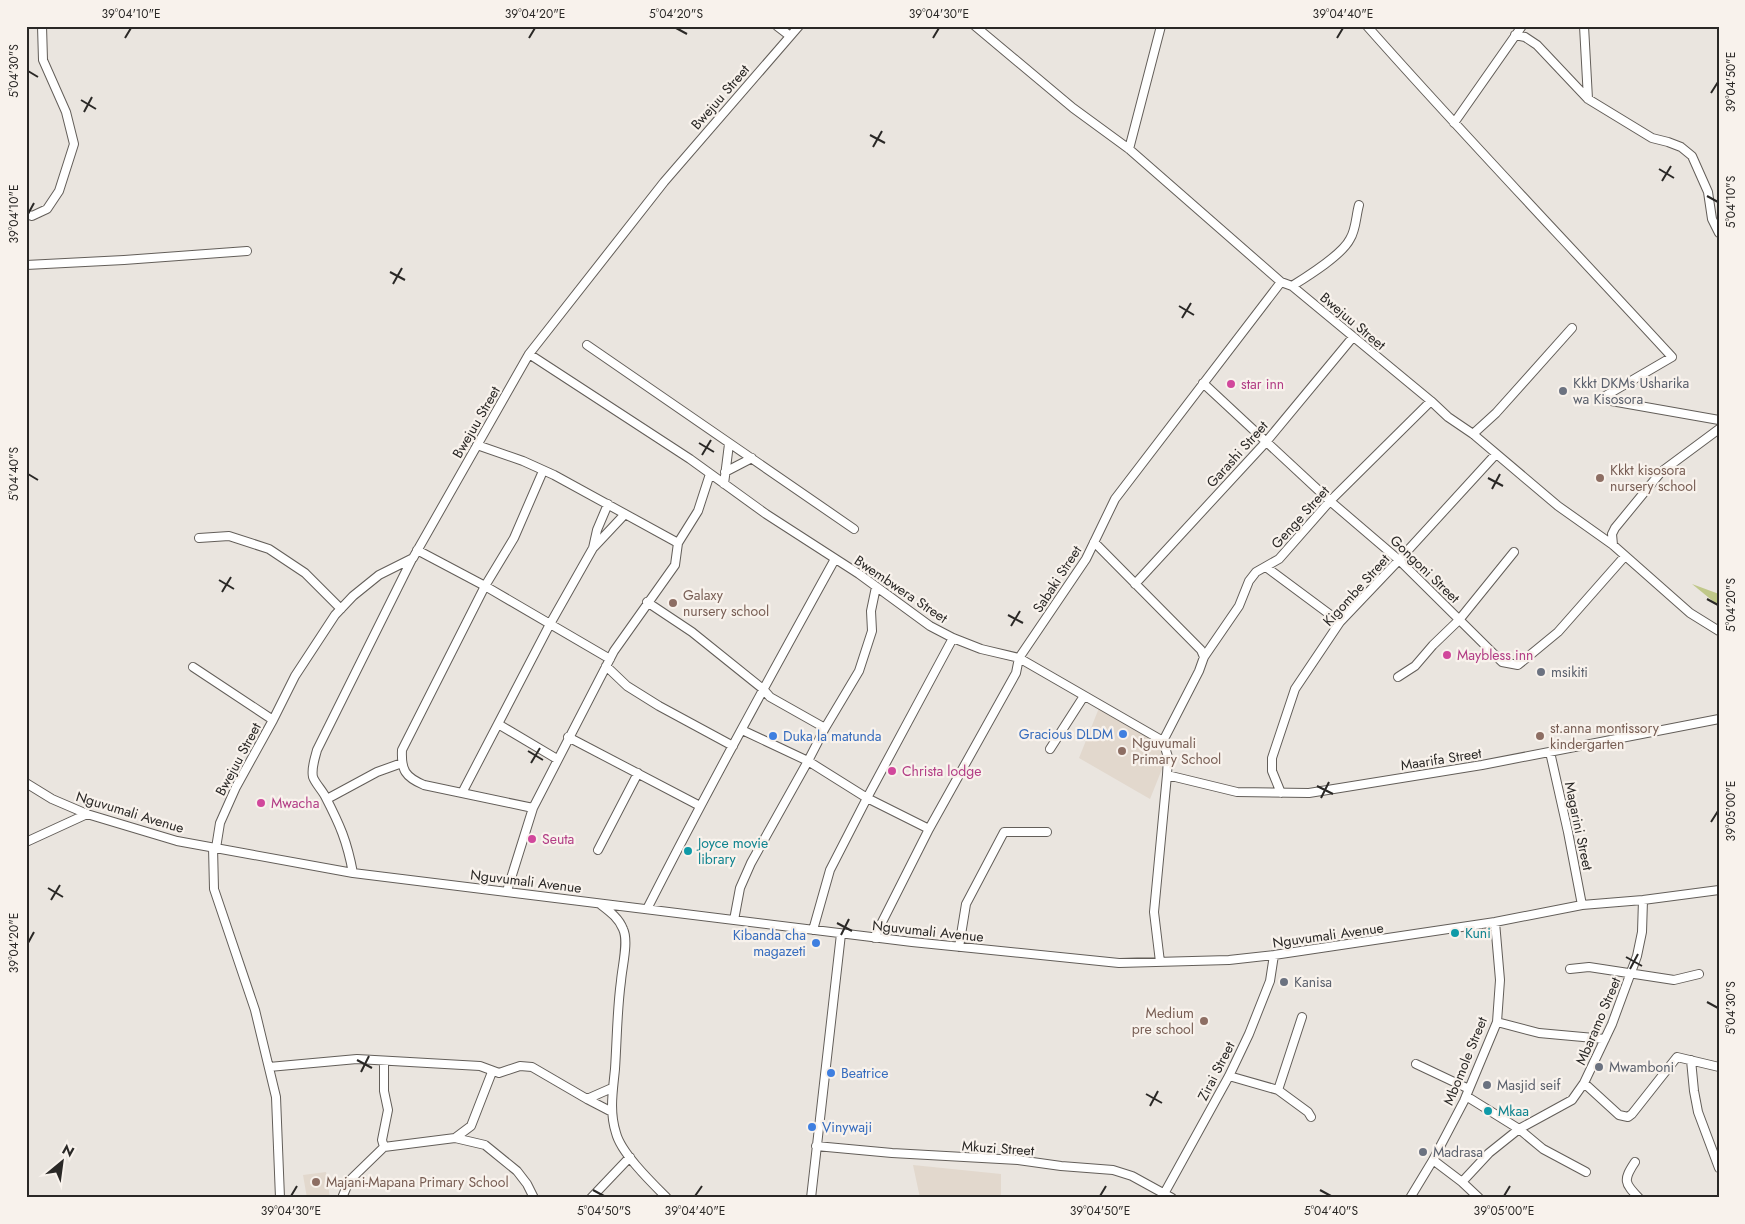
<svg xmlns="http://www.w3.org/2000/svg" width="1745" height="1224" font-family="Jost,sans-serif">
	<rect width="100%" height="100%" fill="#eae5df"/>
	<path fill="#e2d8cd" d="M1099,708L1160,744L1166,759L1150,799L1079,758Z
		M913,1165L1001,1174V1198H920Z
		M326,1172L330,1198H307L303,1175Z"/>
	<path fill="#c0c889" d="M1692,584L1719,594V606Z"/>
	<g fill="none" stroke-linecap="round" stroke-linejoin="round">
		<defs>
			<path id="minor" d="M777,26L790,36
				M975,26L1073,108L1129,149L1281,282L1292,286L1431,401L1448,417L1473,434L1558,506L1613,545L1690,613L1719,631
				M1367,26C1466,138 1570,246 1672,357L1600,399L1719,420
				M1584,26L1588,99
				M1515,35L1525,37L1537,45L1588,99L1652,138L1668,142L1681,147L1692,156L1708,192L1712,219L1719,233
				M1454,123L1522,26
				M1129,149L1161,26
				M26,214L32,216L47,209L59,191L74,144L66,112L43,60L42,26
				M26,265L124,260L247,251
				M1292,286C1308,276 1342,255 1350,239C1356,230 1356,215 1359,205
				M587,345L854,529
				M529,354L690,459L766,514L859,574L930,626L953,638L981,649L1019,658L1163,741L1168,757L1167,775L1154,912L1160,962
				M1203,383L1330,501L1399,560L1502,662L1518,665L1558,632L1625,556
				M1473,434L1496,413L1572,328
				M477,445L523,461L554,475L678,543
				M725,472L752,458
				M724,484L729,444
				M199,538L229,536L269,549L305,573L341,609
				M1094,542L1201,650L1204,657
				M1613,545L1612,534L1615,528L1661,472L1719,429
				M594,547L625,514
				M417,550L485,586L610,659
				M1266,567L1340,622
				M1135,584L1266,442L1353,337
				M647,602L692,632L763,689L770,697L825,728
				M606,666L627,686L659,706L733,746
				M193,667L273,720
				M1398,677L1415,666L1433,645L1459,620L1514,552
				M498,724L557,759
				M742,730L808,761L867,798L929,829
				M568,737L700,806
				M1163,741L1199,671L1204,657L1239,606L1249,581L1256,572L1279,559L1330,501L1431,401
				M1050,749L1084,696
				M1550,752L1568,832L1582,905
				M1167,775L1237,792L1309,793L1482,765L1719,719
				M26,783L52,799L87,814L177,841L353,873L912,942L1119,963L1229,960L1274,955L1495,922L1582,905L1643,900L1719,890
				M462,793L550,624L593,548L597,530L608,504
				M1281,793L1272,771V758L1295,689L1340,622L1399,560L1496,454
				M327,799L377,772L402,763
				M533,808L424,785C405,777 401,770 402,750L485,586L514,538L543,471
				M26,842L87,814
				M213,847L214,889L255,1010L276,1097L280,1198
				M216,848L220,823L236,787L273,720L295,676L335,615L353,596L379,575L413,558L529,354L664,182L799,26
				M598,850L638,773
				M353,873C347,841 340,825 325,796C322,790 315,783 313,777C311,768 315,758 317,750L412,559
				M507,891L533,808L614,651L675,565L678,543L698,511L710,474
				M600,904C609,911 619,918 623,929C629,941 622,967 621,981C617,1010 617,1039 615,1069C613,1090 609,1111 616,1133C621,1153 652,1183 667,1198
				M647,909C707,791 771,675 835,559
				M734,920L740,888L751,863L808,761L825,728L859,671L872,631L871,611L876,587
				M813,930L830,870L867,798L953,638
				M874,938L929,829L1016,673L1019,658L1086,559L1115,499L1281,282
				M959,947L966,904L1004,832H1047
				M1570,969L1589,967L1674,980L1699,974
				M1497,1022L1539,1033L1605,1039
				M1691,1060L1694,1091L1698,1112L1719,1168
				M1416,1064L1469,1089
				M269,1067L357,1059L480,1066L499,1073L520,1066L532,1067L587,1099L612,1112
				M1229,1076L1278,1090L1308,1112L1311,1117
				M1584,1083L1619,1115L1628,1117L1632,1114L1677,1057L1719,1067
				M1278,1090L1302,1017
				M1466,1096L1519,1129L1543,1149L1586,1172
				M587,1099L612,1088
				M455,1138L485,1145L517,1171L527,1184L534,1198
				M816,1146L892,1153L1018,1160L1061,1166L1113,1170L1132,1176L1172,1198
				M384,1147L382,1140L388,1110L384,1091V1061
				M1433,1160L1462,1182L1479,1198
				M1635,1162C1623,1180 1624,1183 1639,1198
				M1462,1182L1489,1153L1519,1129L1572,1100L1584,1083L1612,1024L1637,956L1642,932L1643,900
				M1165,1192L1229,1076L1249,1034L1270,981L1274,955
				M342,1198L349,1181L384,1147L455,1138L471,1126L492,1072
				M591,1198L630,1157
				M811,1198L841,934
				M1410,1198L1433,1160L1464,1101L1497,1022L1500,980L1495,922"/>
		</defs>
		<use href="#minor" stroke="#635e59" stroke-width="10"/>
		<use href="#minor" stroke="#fff" stroke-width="8"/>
	</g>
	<path fill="none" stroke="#2a2826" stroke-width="2" d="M676,28L687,34M125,38L131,28M529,38L535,28M933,38L939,28M1337,38L1343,28M28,71L38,77M1711,93L1718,82M81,100L96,109M84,112L92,97M870,135L885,143M873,147L882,131M1659,169L1674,178M1662,181L1671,166M1707,196L1718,202M28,214L34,203M390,272L405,280M393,284L402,268M1179,306L1194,315M1182,318L1191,303M699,443L714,452M702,455L711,440M28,474L38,480M1488,478L1503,486M1492,489L1500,474M219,580L234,589M222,592L231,577M1707,599L1718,605M1008,615L1023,623M1011,626L1020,611M528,751L543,760M531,763L540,748M1317,786L1333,794M1321,798L1329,782M1711,822L1718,811M48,888L63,897M51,900L60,885M837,923L852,931M841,935L849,919M28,943L34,932M1626,957L1642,966M1630,969L1638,954M1707,1002L1718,1008M357,1060L372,1068M361,1072L369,1056M1146,1094L1162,1103M1150,1106L1158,1091M593,1190L604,1196M1320,1190L1331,1196M291,1196L297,1186M695,1196L702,1186M1100,1196L1106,1186M1504,1196L1510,1186"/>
	<g fill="#d1479c" stroke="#f8f2ec" stroke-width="2">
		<circle cx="1231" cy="384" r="5"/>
		<circle cx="1447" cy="655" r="5"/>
		<circle cx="892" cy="771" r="5"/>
		<circle cx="261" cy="803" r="5"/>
		<circle cx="532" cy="839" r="5"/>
	</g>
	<g fill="#6b7280" stroke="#f8f2ec" stroke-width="2">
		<circle cx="1563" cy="391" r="5"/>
		<circle cx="1541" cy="672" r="5"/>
		<circle cx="1284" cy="982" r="5"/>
		<circle cx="1599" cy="1067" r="5"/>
		<circle cx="1487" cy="1085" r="5"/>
		<circle cx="1423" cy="1152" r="5"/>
	</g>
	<g fill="#8d6e63" stroke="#f8f2ec" stroke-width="2">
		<circle cx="1600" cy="478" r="5"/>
		<circle cx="673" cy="603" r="5"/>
		<circle cx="1540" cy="736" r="5"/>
		<circle cx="1122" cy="751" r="5"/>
		<circle cx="1204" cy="1021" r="5"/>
		<circle cx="316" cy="1182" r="5"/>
	</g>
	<g fill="#3f7fe0" stroke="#f8f2ec" stroke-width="2">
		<circle cx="1123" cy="734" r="5"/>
		<circle cx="773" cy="736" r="5"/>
		<circle cx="816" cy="943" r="5"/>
		<circle cx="831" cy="1073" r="5"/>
		<circle cx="812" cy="1127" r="5"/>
	</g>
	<g fill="#0f9aa8" stroke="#f8f2ec" stroke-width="2">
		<circle cx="688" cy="851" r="5"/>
		<circle cx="1455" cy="933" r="5"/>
		<circle cx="1488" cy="1111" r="5"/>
	</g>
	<g text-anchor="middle" stroke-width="4.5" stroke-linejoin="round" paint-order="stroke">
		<g font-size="14" fill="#2a2826" stroke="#f8f2ec">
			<text transform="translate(720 97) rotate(-49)" y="5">Bwejuu Street</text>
			<text transform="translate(1353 321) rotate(40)" y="5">Bwejuu Street</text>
			<text transform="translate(476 422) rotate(-60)" y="5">Bwejuu Street</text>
			<text transform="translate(1237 454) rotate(-48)" y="5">Garashi Street</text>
			<text transform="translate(1300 517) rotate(-48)" y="5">Genge Street</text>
			<text transform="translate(1425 569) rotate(44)" y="5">Gongoni Street</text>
			<text transform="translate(1057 579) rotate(-57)" y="5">Sabaki Street</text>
			<text transform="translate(901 589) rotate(34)" y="5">Bwembwera Street</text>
			<text transform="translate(1356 590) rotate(-48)" y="5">Kigombe Street</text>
			<text transform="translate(238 759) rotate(-62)" y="5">Bwejuu Street</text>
			<text transform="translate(1441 759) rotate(-9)" y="5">Maarifa Street</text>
			<text transform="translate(130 812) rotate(17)" y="5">Nguvumali Avenue</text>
			<text transform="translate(1579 826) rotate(78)" y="5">Magarini Street</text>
			<text transform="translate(526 881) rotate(7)" y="5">Nguvumali Avenue</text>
			<text transform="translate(928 931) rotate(6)" y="5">Nguvumali Avenue</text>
			<text transform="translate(1328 935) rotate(-8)" y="5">Nguvumali Avenue</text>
			<text transform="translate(1598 1021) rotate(-67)" y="5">Mbaramo Street</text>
			<text transform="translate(1465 1061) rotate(-68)" y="5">Mbomole Street</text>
			<text transform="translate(1216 1071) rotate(-63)" y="5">Zirai Street</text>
			<text transform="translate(998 1148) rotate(4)" y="5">Mkuzi Street</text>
		</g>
		<g font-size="14" fill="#5b616d" stroke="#f8f2ec" text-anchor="start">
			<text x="1573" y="388">Kkkt DKMs Usharika<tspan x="1573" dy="16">wa Kisosora</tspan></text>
			<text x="1551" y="677">msikiti</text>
			<text x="1294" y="987">Kanisa</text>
			<text x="1609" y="1072">Mwamboni</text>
			<text x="1497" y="1090">Masjid seif</text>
			<text x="1433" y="1157">Madrasa</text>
		</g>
		<g font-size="14" fill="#b23c85" stroke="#f8f2ec" text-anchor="start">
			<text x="1241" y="389">star inn</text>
			<text x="1457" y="660">Maybless inn</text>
			<text x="902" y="776">Christa lodge</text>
			<text x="271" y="808">Mwacha</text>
			<text x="542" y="844">Seuta</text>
		</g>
		<g font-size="14" fill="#785e54" stroke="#f8f2ec" text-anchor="start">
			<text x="1610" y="475">Kkkt kisosora<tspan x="1610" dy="16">nursery school</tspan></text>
			<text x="683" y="600">Galaxy<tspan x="683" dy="16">nursery school</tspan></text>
			<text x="1550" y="733">st.anna montissory<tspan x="1550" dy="16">kindergarten</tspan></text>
			<text x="1132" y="748">Nguvumali<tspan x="1132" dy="16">Primary School</tspan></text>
			<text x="1194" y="1018" text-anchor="end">Medium<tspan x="1194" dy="16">pre school</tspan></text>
			<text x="326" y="1187">Majani-Mapana Primary School</text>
		</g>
		<g font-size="14" fill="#366cbe" stroke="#f8f2ec" text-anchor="start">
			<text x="1113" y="739" text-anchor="end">Gracious DLDM</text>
			<text x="783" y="741">Duka la matunda</text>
			<text x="806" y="940" text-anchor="end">Kibanda cha<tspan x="806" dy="16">magazeti</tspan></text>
			<text x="841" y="1078">Beatrice</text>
			<text x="822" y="1132">Vinywaji</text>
		</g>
		<g font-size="14" fill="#0d838f" stroke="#f8f2ec" text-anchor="start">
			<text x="698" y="848">Joyce movie<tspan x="698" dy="16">library</tspan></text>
			<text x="1465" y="938">Kuni</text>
			<text x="1498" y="1116">Mkaa</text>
		</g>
	</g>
	<rect width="1745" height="1224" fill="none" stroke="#f8f2ec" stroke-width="55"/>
	<g transform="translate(62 1162) rotate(29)" stroke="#f8f2ec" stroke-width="4" paint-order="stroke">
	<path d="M0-4L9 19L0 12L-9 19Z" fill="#2a2826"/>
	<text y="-8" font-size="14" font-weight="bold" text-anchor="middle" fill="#2a2826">N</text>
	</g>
	<rect x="28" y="28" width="1690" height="1168" fill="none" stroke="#2a2826" stroke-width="2"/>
	<g font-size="12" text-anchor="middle" fill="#2a2826">
		<text x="131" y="18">39°04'10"E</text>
		<text x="535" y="18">39°04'20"E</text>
		<text x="676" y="18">5°04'20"S</text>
		<text x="939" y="18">39°04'30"E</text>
		<text x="1343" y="18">39°04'40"E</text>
		<text transform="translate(14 71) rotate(-90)" y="4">5°04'30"S</text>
		<text transform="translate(1731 82) rotate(-90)" y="4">39°04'50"E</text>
		<text transform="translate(1731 202) rotate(-90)" y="4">5°04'10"S</text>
		<text transform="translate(14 214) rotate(-90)" y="4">39°04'10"E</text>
		<text transform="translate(14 474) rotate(-90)" y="4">5°04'40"S</text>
		<text transform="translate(1731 605) rotate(-90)" y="4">5°04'20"S</text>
		<text transform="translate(1731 811) rotate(-90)" y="4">39°05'00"E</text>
		<text transform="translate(14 943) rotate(-90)" y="4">39°04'20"E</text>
		<text transform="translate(1731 1008) rotate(-90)" y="4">5°04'30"S</text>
		<text x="291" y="1215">39°04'30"E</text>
		<text x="604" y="1215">5°04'50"S</text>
		<text x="695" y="1215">39°04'40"E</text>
		<text x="1100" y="1215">39°04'50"E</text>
		<text x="1331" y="1215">5°04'40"S</text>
		<text x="1504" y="1215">39°05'00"E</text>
	</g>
</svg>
